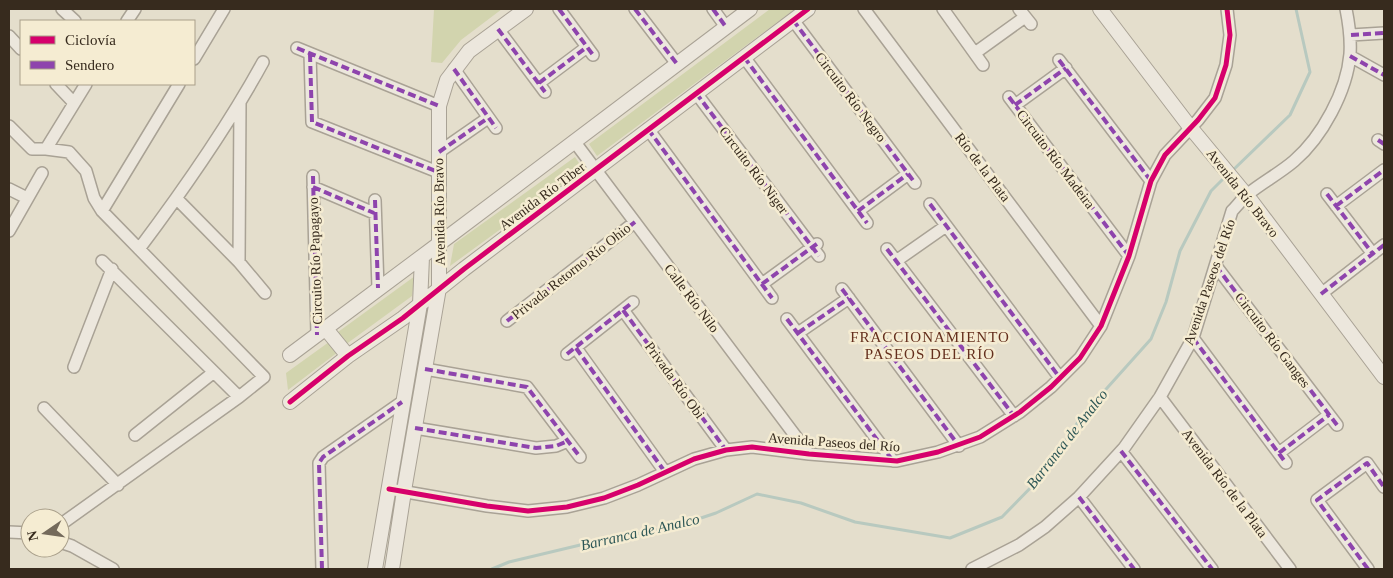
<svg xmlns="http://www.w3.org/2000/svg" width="1393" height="578" font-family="Georgia,serif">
	<rect width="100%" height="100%" fill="#e4decc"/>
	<path fill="#d2d4ae" d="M434,9H502L461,40L442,63L431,62Z
		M770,9H795L597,156L589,144Z
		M575,157L583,169L450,266L454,244Z
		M415,276L412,296L345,345L338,332Z
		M329,342L338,352L288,390L286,373Z"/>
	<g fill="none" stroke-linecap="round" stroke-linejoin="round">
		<path stroke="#b8c9bf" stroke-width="3" d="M1231,172L1290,115L1310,72L1296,9
			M492,569L509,562L597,541L674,527L716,513L757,494L801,503L855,522L950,538L1002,517L1043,475L1082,416L1151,339L1166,302L1180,251L1211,191L1226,176"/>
		<defs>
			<path id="minor" d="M62,9L75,21
				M559,9L593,55
				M635,9L677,64
				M713,9L726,27
				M864,9L1101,326
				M943,9L983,65
				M1019,9L1031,24
				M793,20L915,183
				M127,21L135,9
				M498,29L545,92
				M1351,35L1384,33
				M9,36L21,49
				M297,48L439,106
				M975,53L1025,17
				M310,54L312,122L438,172
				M1350,56L1384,75
				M744,57L867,223
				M194,59L224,9
				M1059,60L1151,181
				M454,69L496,128
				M539,83L587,47
				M56,84L74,103
				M696,93L819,256
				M1009,97L1129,256
				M1015,105L1066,68
				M9,126L32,149H46L69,152L86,171L94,198L102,211L264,377L239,397L60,525
				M648,129L772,298
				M1378,140L1384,144
				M574,141L809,454
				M46,149L86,84
				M439,152L488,118
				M313,176L317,335
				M313,187L374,213
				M9,189L27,198
				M1327,194L1373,254
				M177,199L239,262L265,293
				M375,200L378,288
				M930,204L1060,378
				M1336,206L1384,170
				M102,211L179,84
				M858,211L908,174
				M9,231L42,173
				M139,249C184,189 227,128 263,62
				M887,249L1014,416
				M102,261L239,397
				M896,261L946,226
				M239,262L240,103
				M1216,266L1337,425
				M762,284L817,244
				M842,289L959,446
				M1321,294L1384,245
				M623,310L726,450
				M787,319L893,461
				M507,321L635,222
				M798,333L849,298
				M1193,338L1286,463
				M576,348L665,472
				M567,354L633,302
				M74,367L112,269
				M425,369L527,387L580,457
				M1160,397L1290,569
				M44,408L118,485
				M415,428L536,448L556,446L568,441
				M135,435L214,372
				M1121,451L1212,569
				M1279,453L1329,415
				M389,489L487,506L528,511L567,507L604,498L638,485L694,459L726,450L752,447L809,454L897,461L938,452L980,437L1020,412L1051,387L1080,358L1101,326L1129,256L1151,181L1165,155L1198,120L1215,98L1226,65L1230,35L1227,9
				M1079,497L1134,569
				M9,532L30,533
				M60,542L72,546L113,569
				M322,569L319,463L323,457L402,402
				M972,569L1019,545L1045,527L1079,497L1124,448L1160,397L1193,338L1232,211C1237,206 1242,199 1248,194C1263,182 1280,173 1294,161C1322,137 1347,91 1350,54C1351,39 1349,24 1346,9
				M1368,569L1317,500L1367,463L1384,487"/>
			<path id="tertiary" d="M1100,9L1190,127L1252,202L1384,377
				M326,329L348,356
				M290,355L440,243L750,9
				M290,402L348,356L403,318L464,269L808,9
				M375,569L420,304L422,257
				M392,569L405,485L439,288V106L447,80L469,51L526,9"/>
		</defs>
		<use href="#minor" stroke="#a9a295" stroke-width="14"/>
		<use href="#tertiary" stroke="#a9a295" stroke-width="16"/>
		<use href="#minor" stroke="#ece7dd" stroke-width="11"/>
		<use href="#tertiary" stroke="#ece7dd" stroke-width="14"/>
		<path stroke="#8e44ad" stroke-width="4" stroke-dasharray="8 4" stroke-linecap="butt" d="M559,9L593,55
			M635,9L677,64
			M713,9L726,27
			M793,20L915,183
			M498,29L545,92
			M1351,35L1384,33
			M297,48L439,106
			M310,54L312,122L438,172
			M1350,56L1384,75
			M744,57L867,223
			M1059,60L1151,181
			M454,69L496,128
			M539,83L587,47
			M696,93L819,256
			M1009,97L1129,256
			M1015,105L1066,68
			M648,129L772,298
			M1378,140L1384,144
			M439,152L488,118
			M313,176L317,335
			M313,187L374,213
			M1327,194L1373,254
			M375,200L378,288
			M930,204L1060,378
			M1336,206L1384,170
			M858,211L908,174
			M887,249L1014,416
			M1216,266L1337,425
			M762,284L818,243
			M842,289L959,446
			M1321,294L1384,245
			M623,310L726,450
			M787,319L893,461
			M507,321L635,222
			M798,333L849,298
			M1193,338L1286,463
			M576,348L665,472
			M567,354L633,302
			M425,369L527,387L580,457
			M415,428L536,448L556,446L568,441
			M1121,451L1212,569
			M1279,453L1329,415
			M1079,497L1134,569
			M322,569L319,463L323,457L402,402
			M1368,569L1317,500L1367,463L1384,487"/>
		<defs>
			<path id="cycleway" d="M290,402L348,356L403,318L464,269L808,9
				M389,489L487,506L528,511L567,507L604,498L638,485L694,459L726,450L752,447L809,454L897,461L938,452L980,437L1020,412L1051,387L1080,358L1101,326L1129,256L1151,181L1165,155L1198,120L1215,98L1226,65L1230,35L1227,9"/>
		</defs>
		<use href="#cycleway" stroke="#f5ecd2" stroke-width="8"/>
		<use href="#cycleway" stroke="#d6006c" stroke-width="5"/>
	</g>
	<g text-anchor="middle" stroke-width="5" stroke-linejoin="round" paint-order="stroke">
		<g font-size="14" fill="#372b1e" stroke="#f5ecd2">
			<text transform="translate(851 97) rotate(53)" y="5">Circuito Río Negro</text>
			<text transform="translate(1056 159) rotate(53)" y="5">Circuito Río Madeira</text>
			<text transform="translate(983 167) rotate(53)" y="5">Río de la Plata</text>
			<text transform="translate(754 170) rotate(53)" y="5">Circuito Río Niger</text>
			<text transform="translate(1243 193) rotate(52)" y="5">Avenida Río Bravo</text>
			<text transform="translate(542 196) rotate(-37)" y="5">Avenida Río Tiber</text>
			<text transform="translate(439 212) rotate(-91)" y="5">Avenida Río Bravo</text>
			<text transform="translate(315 261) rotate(-92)" y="5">Circuito Río Papagayo</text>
			<text transform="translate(571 271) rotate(-38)" y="5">Privada Retorno Río Ohio</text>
			<text transform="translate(1209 282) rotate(-71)" y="5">Avenida Paseos del Río</text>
			<text transform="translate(692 298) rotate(53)" y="5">Calle Río Nilo</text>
			<text transform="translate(1273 340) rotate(53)" y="5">Circuito Río Ganges</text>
			<text transform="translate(675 380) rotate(54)" y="5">Privada Río Obi</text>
			<text transform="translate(834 442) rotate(4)" y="5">Avenida Paseos del Río</text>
			<text transform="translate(1225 483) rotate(53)" y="5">Avenida Río de la Plata</text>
		</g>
		<g font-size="15" letter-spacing="1" fill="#642f1d" stroke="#f5ecd2">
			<text x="930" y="342">FRACCIONAMIENTO<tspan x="930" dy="17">PASEOS DEL RÍO</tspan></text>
		</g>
		<g font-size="15" font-style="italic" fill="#2d5756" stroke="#f5ecd2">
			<text transform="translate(1067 439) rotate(-52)" y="5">Barranca de Analco</text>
			<text transform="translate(640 532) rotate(-13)" y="5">Barranca de Analco</text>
		</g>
	</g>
	<rect width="1393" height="578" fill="none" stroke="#372b1e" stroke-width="20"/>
	<rect x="20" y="20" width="175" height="65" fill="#f5ecd2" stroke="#a99f8a"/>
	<rect x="30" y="36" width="25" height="8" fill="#d6006c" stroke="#a99f8a"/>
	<text x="65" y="45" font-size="15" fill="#372b1e">Ciclovía</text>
	<rect x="30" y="61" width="25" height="8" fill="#8e44ad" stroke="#a99f8a"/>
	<text x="65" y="70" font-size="15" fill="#372b1e">Sendero</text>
	<g transform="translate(45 533) rotate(257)"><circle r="24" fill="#f5ecd2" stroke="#a99f8a"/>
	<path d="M0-4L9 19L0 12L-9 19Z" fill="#746a5b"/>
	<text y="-8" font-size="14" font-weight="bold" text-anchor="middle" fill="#372b1e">N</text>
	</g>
</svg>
